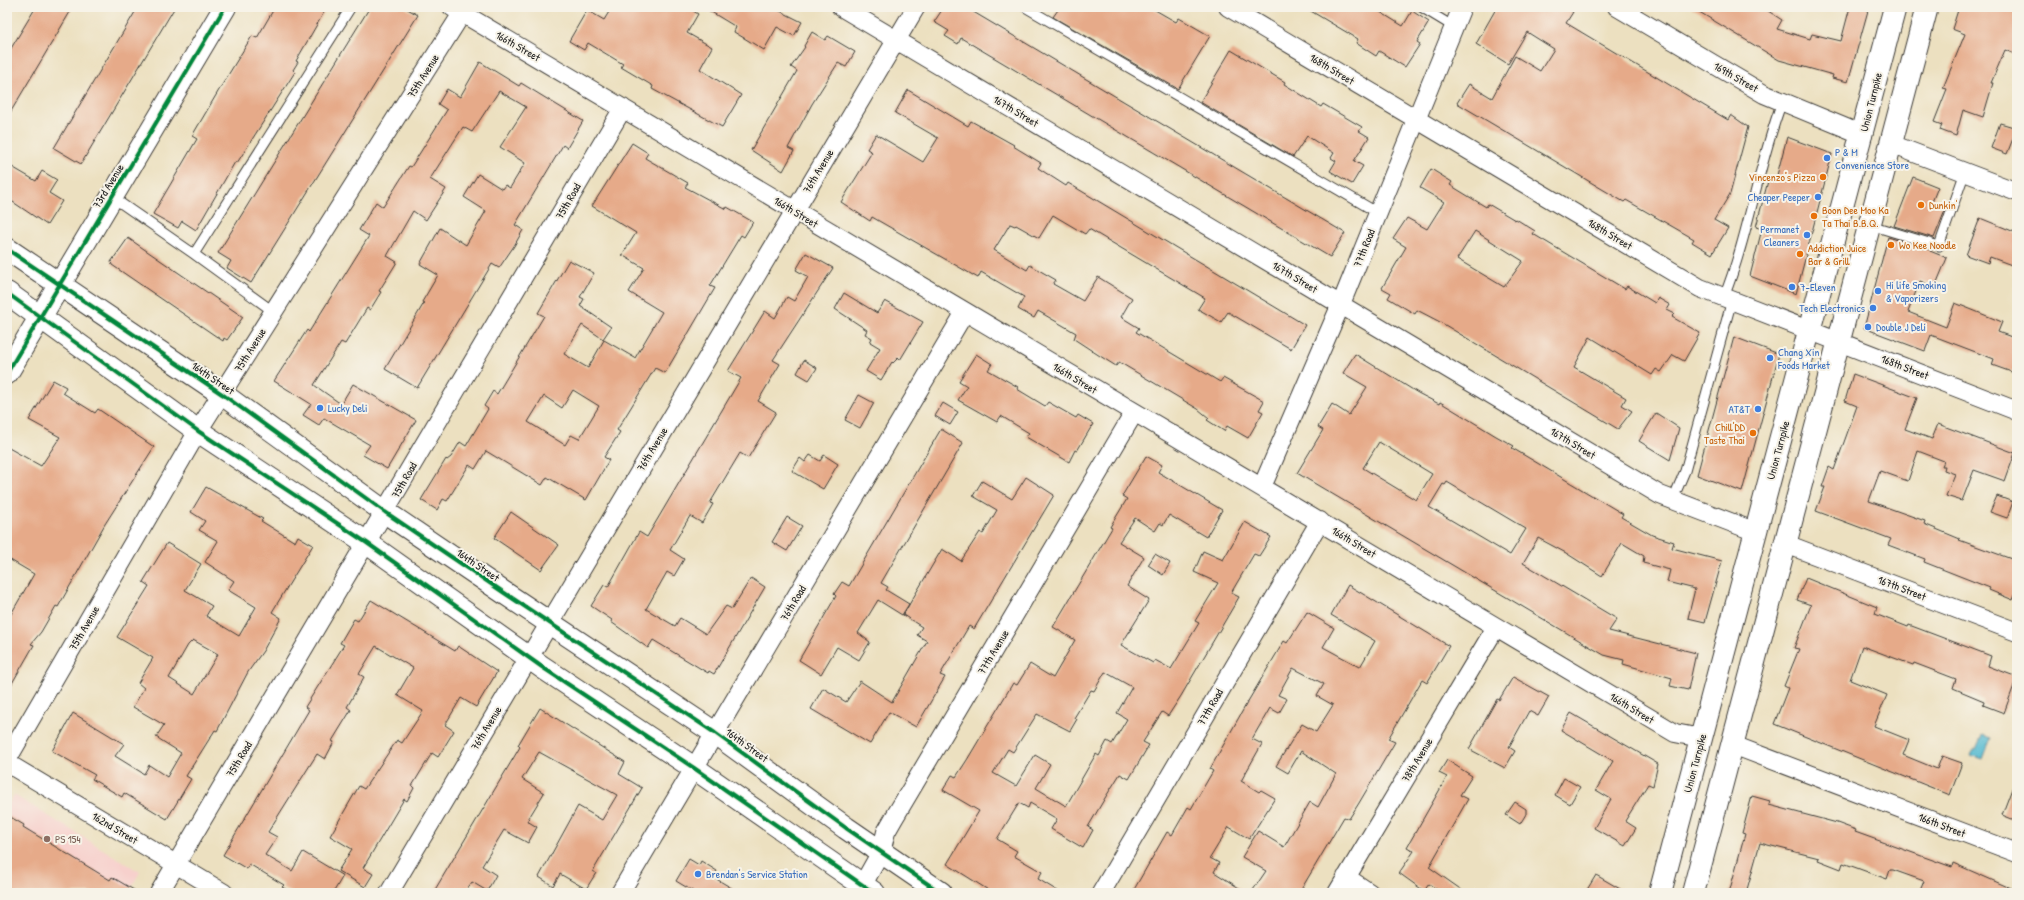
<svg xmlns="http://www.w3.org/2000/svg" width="2024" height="900" font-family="'Patrick Hand',sans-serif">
	<rect width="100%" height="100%" fill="#f7f3e8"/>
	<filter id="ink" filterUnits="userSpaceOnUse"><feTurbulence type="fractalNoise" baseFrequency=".025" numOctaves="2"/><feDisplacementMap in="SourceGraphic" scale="8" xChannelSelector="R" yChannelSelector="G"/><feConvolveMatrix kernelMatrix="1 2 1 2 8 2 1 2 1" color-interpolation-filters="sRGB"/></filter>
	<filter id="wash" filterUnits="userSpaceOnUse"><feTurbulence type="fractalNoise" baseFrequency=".012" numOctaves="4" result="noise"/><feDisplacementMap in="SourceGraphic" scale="16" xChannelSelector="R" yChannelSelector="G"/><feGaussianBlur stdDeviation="0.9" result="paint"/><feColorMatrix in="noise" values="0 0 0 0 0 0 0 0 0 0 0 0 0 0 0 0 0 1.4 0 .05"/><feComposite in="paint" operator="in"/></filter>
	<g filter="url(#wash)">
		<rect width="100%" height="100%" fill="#ece0c0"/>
		<path fill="#f7d0cc" d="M14,795L140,872L128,893H7V806Z"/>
		<path fill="#52b9d0" stroke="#376a76" d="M1982,735L1991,738L1983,759L1971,755L1974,749H1976Z"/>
		<g id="blocks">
			<path fill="#e6aa89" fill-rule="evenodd" d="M36,7H73L7,118V55Z
				M138,7H175L81,164L54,148Z
				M275,7H327L296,61L298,62L293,70L295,72L237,163L235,162L196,230L182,221L178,228L153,214L197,139L192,136L222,85L252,36L257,38Z
				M370,7H404L418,15L251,283L227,268L231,261L218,253Z
				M612,7H687L698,14L687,33L712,47L700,69L741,95L722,127L652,89L653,86L621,67L623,64L588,43L584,50L569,41L587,10L604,20Z
				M703,7H772L802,22L794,36L777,27L764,50L734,32L736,27Z
				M944,7H965L1345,233L1330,257L961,38L958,44L945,36L949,31L934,22Z
				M1060,7H1150L1176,22L1179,18L1210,36L1178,89L1053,17Z
				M1304,7H1372L1403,26L1412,11L1429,22L1417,42L1420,44L1405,67L1379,51L1376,56L1356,43L1358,39Z
				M1497,7H1566L1573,12L1566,23L1728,120L1731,115L1748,127L1730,194L1714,220L1728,228L1712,254L1692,242L1694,239L1626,200L1624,202L1457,103L1469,84L1492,98L1515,56L1540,71L1554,49L1527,32L1508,64L1476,44Z
				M1691,7H1762L1782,20L1777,29L1810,39L1812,34L1841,41L1850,7H1869L1848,82L1832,78L1833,75L1779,60Z
				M1959,7H2017V55L2005,50L1991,83H1993L1983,117L1963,110L1956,136L1940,130L1942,125L1934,122L1947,89L1943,88L1965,34L1952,29Z
				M812,32L825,40L828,36L855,52L846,67L838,63L812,104L788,148L794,151L783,171L751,150L797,71L791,67L805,47L804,46Z
				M1231,50L1285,82L1284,84L1321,107L1323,104L1362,127L1359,131L1369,137L1354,161L1363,166L1352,184L1330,171L1336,161L1331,158L1334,153L1307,136L1293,157L1200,102Z
				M480,62L519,86L521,83L583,121L567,148L563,145L515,225L523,230L514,246L499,268L492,264L417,388L385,369L424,303L422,302L438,275L420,264L440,228L466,245L486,211L464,197L478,174L502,189L505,185L510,188L525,163L500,147L526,107L499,91L472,132L463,127L430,179L446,189L426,220L413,211L387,256L397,262L379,291L381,292L370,310L367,308L345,344L341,342L314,385L341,404L353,384L416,420L387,469L363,455L370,445L324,418L319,425L303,415L311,404L274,381L307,330L309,332L369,236L359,230L376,202L383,207L409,166L411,167L447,110L438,104L447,89L460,97Z
				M908,90L968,126L971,121L1014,145L1013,146L1041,163L1038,168L1066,186L1068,183L1305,325L1291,349L1228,312L1221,322L1198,309L1205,298L1089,229L1085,234L1053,215L1039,238L1016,225L1015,226L1010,224L994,250L1027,270L1030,265L1056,280L1053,284L1083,301L1098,277L1132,298L1121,317L1139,328L1136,332L1220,382L1223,378L1264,401L1259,410L1263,412L1248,438L1227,426L1224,431L1207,420L1209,418L1198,409L1119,362L1116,366L1100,356L1074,339L1076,333L1038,311L1034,318L1018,309L1024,297L981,272L978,278L872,217L870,221L841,202L872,152L867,149L876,134L923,162L938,138L895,113Z
				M2000,123L2017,128L2007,154L1991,148Z
				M1787,137L1832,154L1796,294L1750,276L1762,229L1756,227L1768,181L1775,183Z
				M632,143L648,153L645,158L688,183L685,187L726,209L727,207L753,222L744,237L741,235L710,286L715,288L665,373L655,368L617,430L620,432L604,457L609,460L586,500L547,477L542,485L486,451L475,469L469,465L447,501L443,499L437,510L421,500L446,459L447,460L451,457L460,442L466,446L488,409L484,406L493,391L497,394L544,316L538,313L569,260L594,273L580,297L584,299L580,306L611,327L603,339L582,325L564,354L588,368L604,340L635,358L662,312L629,292L644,268L622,255L636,233L592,206ZM573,390L599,406L579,439L571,435L565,445L528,422L544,396L562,408Z
				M7,164L36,181L42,171L57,180L49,193L62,201L47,225L7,198Z
				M1431,169L1452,182L1450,185L1486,207L1488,204L1515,220L1516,219L1535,231L1533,234L1625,289L1627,286L1655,303L1658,298L1670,305L1667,310L1675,314L1672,317L1700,333L1684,361L1673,355L1661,372L1656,369L1652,375L1590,337L1574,367L1626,398L1622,405L1632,411L1618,429L1440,322L1417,310L1415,314L1388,298L1391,293L1382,288L1406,247L1393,239L1407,218L1427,229L1444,202L1420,188ZM1475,231L1523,261L1504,287L1457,259Z
				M1913,177L1938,187L1932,202L1946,208L1934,238L1894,226Z
				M1980,218L2017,233V267L1990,257L1988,263L1966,255Z
				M1888,237L1930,250V251L1947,258L1935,287L1920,281L1908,312L1946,327L1955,303L2002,322L1998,332L2017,339V374L1992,365L1994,359L1931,335L1925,351L1864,328Z
				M128,238L243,317L227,340L224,338L223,341L112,265L111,262Z
				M806,253L833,268L773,360L780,364L758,401L776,412L748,458L740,453L710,503L713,504L702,523L690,516L670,550L684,559L674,576L667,572L646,609L675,626L680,618L706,634L726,606L732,609L751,578L765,587L714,674L709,671L708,673L653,640L648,648L611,622L612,620L591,606L604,585L608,587L639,532L647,537L741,378L728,371L765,311L775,318L787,297L794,301L808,277L796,270Z
				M844,293L877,313L885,301L923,322L900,360L898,358L893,363L892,362L881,380L866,371L880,348L870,342L872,338L865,334L867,330L835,309Z
				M1734,337L1779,354L1742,492L1697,475Z
				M976,354L992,364L988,370L1018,387L1017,389L1045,406L1048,402L1076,418L1078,415L1093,424L1077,451L1075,450L1069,462L1026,437L1029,433L1001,416L997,422L958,400L967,386L959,381Z
				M1355,354L1418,393L1439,404L1440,402L1496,436L1514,446L1512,448L1623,514L1621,517L1652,535L1674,542L1672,548L1722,561L1705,622L1688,618L1695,589L1667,582L1670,570L1643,563L1644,556L1622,543L1602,576L1566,553L1538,538L1523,563L1617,619L1609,631L1696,653L1688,690L1670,686L1672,678L1623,664L1624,660L1604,655L1297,473L1323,430L1318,427L1332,404L1349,415L1367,387L1343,373ZM1379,442L1432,474L1416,500L1363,468ZM1447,482L1526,529L1510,555L1429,507L1443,484L1445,485Z
				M804,360L817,368L809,380L797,373Z
				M1853,374L1917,398L1905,429L1932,439L1938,424L2015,453L2005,481L1974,470L1962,501L1946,496L1955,474L1944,470L1945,466H1942L1944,461L1918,451L1908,481L1880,471L1869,501L1925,521L1924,524L1960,539L1959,540L2017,561V590L2013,600L1989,590L1990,588L1924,562L1925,559L1888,545L1891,539L1816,511L1825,487H1822L1829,467L1834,470L1857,406L1845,401Z
				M53,380L66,387L63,393L95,413L98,409L154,447L105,524L58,607L56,606L41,632L31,644L34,645L7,692V621L34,574L7,558V447L41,466L60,437L29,420Z
				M859,395L874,403L860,428L845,420Z
				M943,403L958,412L950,425L935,416Z
				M1656,413L1679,428L1670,460L1639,441Z
				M941,429L963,443L881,583L888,587L886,590L909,604L902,615L878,600L858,633L870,642L859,660L837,647L821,674L799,660L836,596L834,594L842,582L849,586Z
				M810,455L820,461L824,455L838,464L823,489L792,471L800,458L805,462Z
				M1146,456L1162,465L1158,472L1222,510L1206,537L1169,515L1163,525L1160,523L1155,531L1135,518L1119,542L1144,557L1127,586L1149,600L1121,645L1153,663L1155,660L1171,669L1199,623L1195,621L1218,583L1194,572L1203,551L1223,560L1245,522L1271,537L1259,556L1254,554L1231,593L1239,597L1181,696L1168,716L1162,712L1143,742L1149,745L1129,779L1120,774L1105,798L1088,827L1093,830L1083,848L1051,829L1057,819L1030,803L1028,808L1019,803L997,839L1017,851L1014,856L1042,872L1038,879L1061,893H993L947,864L979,811L943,790L952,775L956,777L967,760L1013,683L1017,685L1030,664L1053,678L1075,640L1053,627L1112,528L1110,527L1127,499L1122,496ZM1105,672L1132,687L1117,713L1127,719L1112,744L1107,741L1099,756L1096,754L1066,806L1036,788L1050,764L1035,755L1016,786L993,773L1008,749L1013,752L1037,714L1070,731L1077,719L1074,718L1091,690L1094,691Z
				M1026,477L1054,495L974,629L969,626L940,675L945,677L916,727L889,712L870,744L811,709L823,688L846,702L860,681L892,702L927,641L917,635L922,627L903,615L942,549L961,561L980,532L983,534L997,510L973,496L982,481L1012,499Z
				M206,487L263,519L261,521L295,542L298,536L313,545L272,612L281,618L263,651L248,672L217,731L215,730L186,776L191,779L167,819L124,793L122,797L110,790L92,779L95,775L52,751L73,713L124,744L115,756L144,774L149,765L167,777L181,753L156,737L164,725L133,707L144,688L138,683L153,658L117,637L149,586L143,582L167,543L201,564L185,590L212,606L206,616L239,636L256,607L228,590L234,581L205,562L218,541L199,530L205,521L191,512ZM193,640L218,654L194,694L169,678L188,645Z
				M1997,496L2013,502L2007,518L1990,512Z
				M511,512L559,545L541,570L494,538Z
				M787,517L802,526L787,551L772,542Z
				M1155,554L1170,563L1163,575L1148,565Z
				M1806,578L1877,607L1875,614L1908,627L1909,625L1991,656L1988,666L2017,677L2004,713L1983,705L1984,701L1953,688L1956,679L1914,663L1913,665L1862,646L1850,680L1887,695L1874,726L1909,740L1903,755L1937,769L1942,756L1962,763L1950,795L1774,724L1788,688L1784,686L1799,649L1794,648L1811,605L1797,600Z
				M1348,585L1449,646L1427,683L1422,680L1388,739L1395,742L1359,803L1349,819L1344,817L1299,893H1251L1266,871L1242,857L1258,831L1284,847L1310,802L1318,807L1336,774L1301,751L1288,773L1276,766L1302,724L1316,732L1333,705L1317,696L1324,684L1293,668L1278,695L1287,699L1279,713L1270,708L1252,739L1262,744L1241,781L1259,792L1261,790L1275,798L1249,839L1229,827L1210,858L1219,863L1214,872L1247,893H1132L1167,832L1172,835L1188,807L1191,809L1213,771L1210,769L1247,703L1284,641L1287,643L1307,612L1334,628L1323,647L1360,667L1375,641L1331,615Z
				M371,600L455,651L458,646L497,672L476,707L461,698L445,725L454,731L438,757L432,753L412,786L414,788L407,801L404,799L363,868L373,874L365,887L338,871L352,849L330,836L359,786L364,789L397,740L402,743L423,711L397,695L413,668L376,646L359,674L364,677L347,707L351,710L332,741L334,742L325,759L317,754L268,832L277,837L265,855L292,871L303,852L343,876L333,893H292L282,887L284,885L249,864L247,869L223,855L309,710L305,707L344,645L340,643L354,619L358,621Z
				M1513,677L1549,697L1538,716L1529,711L1509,747L1515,751L1505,768L1469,749L1497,699L1499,700Z
				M540,708L625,762L619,774L642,788L593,871L596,873L586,889L560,874L553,886L539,877L578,806L602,820L617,795L539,752L522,779L544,793L527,821L537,827L528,843L504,830L482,866L496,875L487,891L472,882L464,893H433L520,747L518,745Z
				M1571,713L1658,764L1653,786L1648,784L1625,821L1636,828L1625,846L1594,828L1611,799L1596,790L1613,761L1561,730Z
				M1447,760L1472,776L1460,795L1468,799L1429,867L1466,893H1442L1429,884L1424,891L1399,873L1414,851L1407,847L1447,777L1439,773Z
				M1564,778L1580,787L1570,804L1555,795Z
				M2016,778H2017V821L2002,815Z
				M1752,796L1770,801L1769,805L1837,823L1856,830L1855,832L1952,867L1953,863L2017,891V893H1919L1924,881L1893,870H1890L1887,879L1843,863L1841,869L1818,860L1819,858L1760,843L1746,893H1729L1745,834L1742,833Z
				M1515,802L1526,809V814L1520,824L1506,815Z
				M7,815L24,825L23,827L110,880L112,877L139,893H7Z
				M689,859L699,865L701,861L717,871L713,877L740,893H696L676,881Z
				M1596,875L1627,893H1585Z"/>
		</g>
	</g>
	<g filter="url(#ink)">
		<use href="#blocks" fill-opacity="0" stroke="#3b3935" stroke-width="1"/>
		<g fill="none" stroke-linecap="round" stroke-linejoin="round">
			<defs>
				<path id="lane" d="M1025,7L1378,213
					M1421,7L1454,27
					M112,197L194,254L351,7
					M1870,225L1939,246L1965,172
					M194,254L274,312
					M1724,297C1749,234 1758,165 1782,102
					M1673,499L1685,471L1732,300"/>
				<path id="street" d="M452,7L1675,733L1701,738
					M841,7L1660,495L1756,532
					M1228,7L1700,288L2017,411
					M1617,7L1764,94L1863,135
					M1891,144L2017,192
					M1262,487L1341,304L1462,7
					M1786,544L2017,632
					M1733,745L2017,853
					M7,760L198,431L466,7
					M7,763L224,893
					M1346,877L1370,893
					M159,893L623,108
					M389,893L916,7
					M620,893L965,312
					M858,893L881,852L886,832L894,818L1134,413
					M1101,893L1320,521
					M1337,893L1496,627"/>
				<path id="secondary" d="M7,249L222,394L385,512L503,592L715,733L846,828L941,893
					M7,293L198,431L367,543L542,667L694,768L874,893
					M7,373L225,7"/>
				<path id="primary" d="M1660,893L1895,7
					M1693,893L1927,7"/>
			</defs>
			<use href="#lane" stroke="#3b3935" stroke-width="11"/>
			<use href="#street" stroke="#3b3935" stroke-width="20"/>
			<use href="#secondary" stroke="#3b3935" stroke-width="24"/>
			<use href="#primary" stroke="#3b3935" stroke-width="24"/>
			<use href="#lane" stroke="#fff" stroke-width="9"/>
			<use href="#street" stroke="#fff" stroke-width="18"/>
			<use href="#secondary" stroke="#fff" stroke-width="22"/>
			<use href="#primary" stroke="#fff" stroke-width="22"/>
			<defs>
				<path id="cycleway" d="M7,249L222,394L385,512L503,592L715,733L846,828L941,893
					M7,293L198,431L367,543L542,667L694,768L874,893
					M7,373L225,7"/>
			</defs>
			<use href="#cycleway" stroke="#f7f3e8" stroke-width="6"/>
			<use href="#cycleway" stroke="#00873e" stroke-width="4"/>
		</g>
	</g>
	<g fill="#3f7fe0" stroke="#f7f3e8" stroke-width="1.5">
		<circle cx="1827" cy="158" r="4"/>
		<circle cx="1818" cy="197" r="4"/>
		<circle cx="1807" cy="235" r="4"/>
		<circle cx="1792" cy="287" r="4"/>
		<circle cx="1878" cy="291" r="4"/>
		<circle cx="1873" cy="308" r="4"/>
		<circle cx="1868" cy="327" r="4"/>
		<circle cx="1770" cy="358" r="4"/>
		<circle cx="320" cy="408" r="4"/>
		<circle cx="1758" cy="409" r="4"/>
		<circle cx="698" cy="874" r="4"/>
	</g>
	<g fill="#e8710a" stroke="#f7f3e8" stroke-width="1.5">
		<circle cx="1823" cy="177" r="4"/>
		<circle cx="1921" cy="205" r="4"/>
		<circle cx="1814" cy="216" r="4"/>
		<circle cx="1891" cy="245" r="4"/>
		<circle cx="1800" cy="254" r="4"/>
		<circle cx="1753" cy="433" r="4"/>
	</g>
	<circle fill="#8d6e63" stroke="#f7f3e8" stroke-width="1.5" cx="47" cy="839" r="4"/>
	<g text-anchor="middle" stroke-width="4" stroke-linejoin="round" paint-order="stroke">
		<g font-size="11" fill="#1c1c1c" stroke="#f7f3e8">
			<text transform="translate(518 46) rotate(30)" y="4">166th Street</text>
			<text transform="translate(1332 69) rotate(31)" y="4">168th Street</text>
			<text transform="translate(423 76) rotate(-58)" y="4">75th Avenue</text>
			<text transform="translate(1736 77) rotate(30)" y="4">169th Street</text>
			<text transform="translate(1871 102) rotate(-76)" y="4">Union Turnpike</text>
			<text transform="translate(1016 111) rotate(31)" y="4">167th Street</text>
			<text transform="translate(818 171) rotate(-59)" y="4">76th Avenue</text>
			<text transform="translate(108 186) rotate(-59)" y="4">73rd Avenue</text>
			<text transform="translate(568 201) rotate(-60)" y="4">75th Road</text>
			<text transform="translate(796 212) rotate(31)" y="4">166th Street</text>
			<text transform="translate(1610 234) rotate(31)" y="4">168th Street</text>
			<text transform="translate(1364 248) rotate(-68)" y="4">77th Road</text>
			<text transform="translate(1295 277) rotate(31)" y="4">167th Street</text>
			<text transform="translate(250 350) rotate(-58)" y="4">75th Avenue</text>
			<text transform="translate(1905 367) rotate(21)" y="4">168th Street</text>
			<text transform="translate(213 378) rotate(34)" y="4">164th Street</text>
			<text transform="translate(1075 378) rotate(31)" y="4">166th Street</text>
			<text transform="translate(1573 443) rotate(31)" y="4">167th Street</text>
			<text transform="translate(652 449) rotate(-59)" y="4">76th Avenue</text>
			<text transform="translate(1778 450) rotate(-75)" y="4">Union Turnpike</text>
			<text transform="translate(404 480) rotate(-60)" y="4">75th Road</text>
			<text transform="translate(1354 542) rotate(31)" y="4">166th Street</text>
			<text transform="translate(478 565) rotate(34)" y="4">164th Street</text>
			<text transform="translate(1902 588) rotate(21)" y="4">167th Street</text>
			<text transform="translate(793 603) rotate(-59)" y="4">76th Road</text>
			<text transform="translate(84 628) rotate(-60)" y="4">75th Avenue</text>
			<text transform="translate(993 652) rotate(-59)" y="4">77th Avenue</text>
			<text transform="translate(1210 707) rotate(-60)" y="4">77th Road</text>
			<text transform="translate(1632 708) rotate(31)" y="4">166th Street</text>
			<text transform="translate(486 728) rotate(-59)" y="4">76th Avenue</text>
			<text transform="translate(747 745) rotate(36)" y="4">164th Street</text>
			<text transform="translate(239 759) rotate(-59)" y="4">75th Road</text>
			<text transform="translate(1417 760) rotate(-59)" y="4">78th Avenue</text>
			<text transform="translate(1695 763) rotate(-75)" y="4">Union Turnpike</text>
			<text transform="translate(1942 825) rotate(21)" y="4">166th Street</text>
			<text transform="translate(115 828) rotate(31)" y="4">162nd Street</text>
		</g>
		<g font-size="11" fill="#366cbe" stroke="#f7f3e8" text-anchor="start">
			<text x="1835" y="156">P &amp; M<tspan x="1835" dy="13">Convenience Store</tspan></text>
			<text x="1810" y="201" text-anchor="end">Cheaper Peeper</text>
			<text x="1799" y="233" text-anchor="end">Permanet<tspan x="1799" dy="13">Cleaners</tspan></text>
			<text x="1886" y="289">Hi life Smoking<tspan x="1886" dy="13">&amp; Vaporizers</tspan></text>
			<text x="1800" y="291">7-Eleven</text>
			<text x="1865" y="312" text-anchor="end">Tech Electronics</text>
			<text x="1876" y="331">Double J Deli</text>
			<text x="1778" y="356">Chang Xin<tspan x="1778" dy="13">Foods Market</tspan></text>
			<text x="328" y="412">Lucky Deli</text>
			<text x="1750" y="413" text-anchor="end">AT&amp;T</text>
			<text x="706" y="878">Brendan's Service Station</text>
		</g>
		<g font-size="11" fill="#c56008" stroke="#f7f3e8" text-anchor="start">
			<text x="1815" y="181" text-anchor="end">Vincenzo's Pizza</text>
			<text x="1929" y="209">Dunkin'</text>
			<text x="1822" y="214">Boon Dee Moo Ka<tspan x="1822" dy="13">Ta Thai B.B.Q.</tspan></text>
			<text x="1899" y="249">Wo Kee Noodle</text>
			<text x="1808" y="252">Addiction Juice<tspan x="1808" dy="13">Bar &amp; Grill</tspan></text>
			<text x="1745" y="431" text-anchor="end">Chill'DD<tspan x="1745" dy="13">Taste Thai</tspan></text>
		</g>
		<g font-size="11" fill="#785e54" stroke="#f7f3e8" text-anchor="start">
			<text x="55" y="843">PS 154</text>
		</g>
	</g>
	<rect width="2024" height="900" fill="none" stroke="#f7f3e8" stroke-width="24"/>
</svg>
